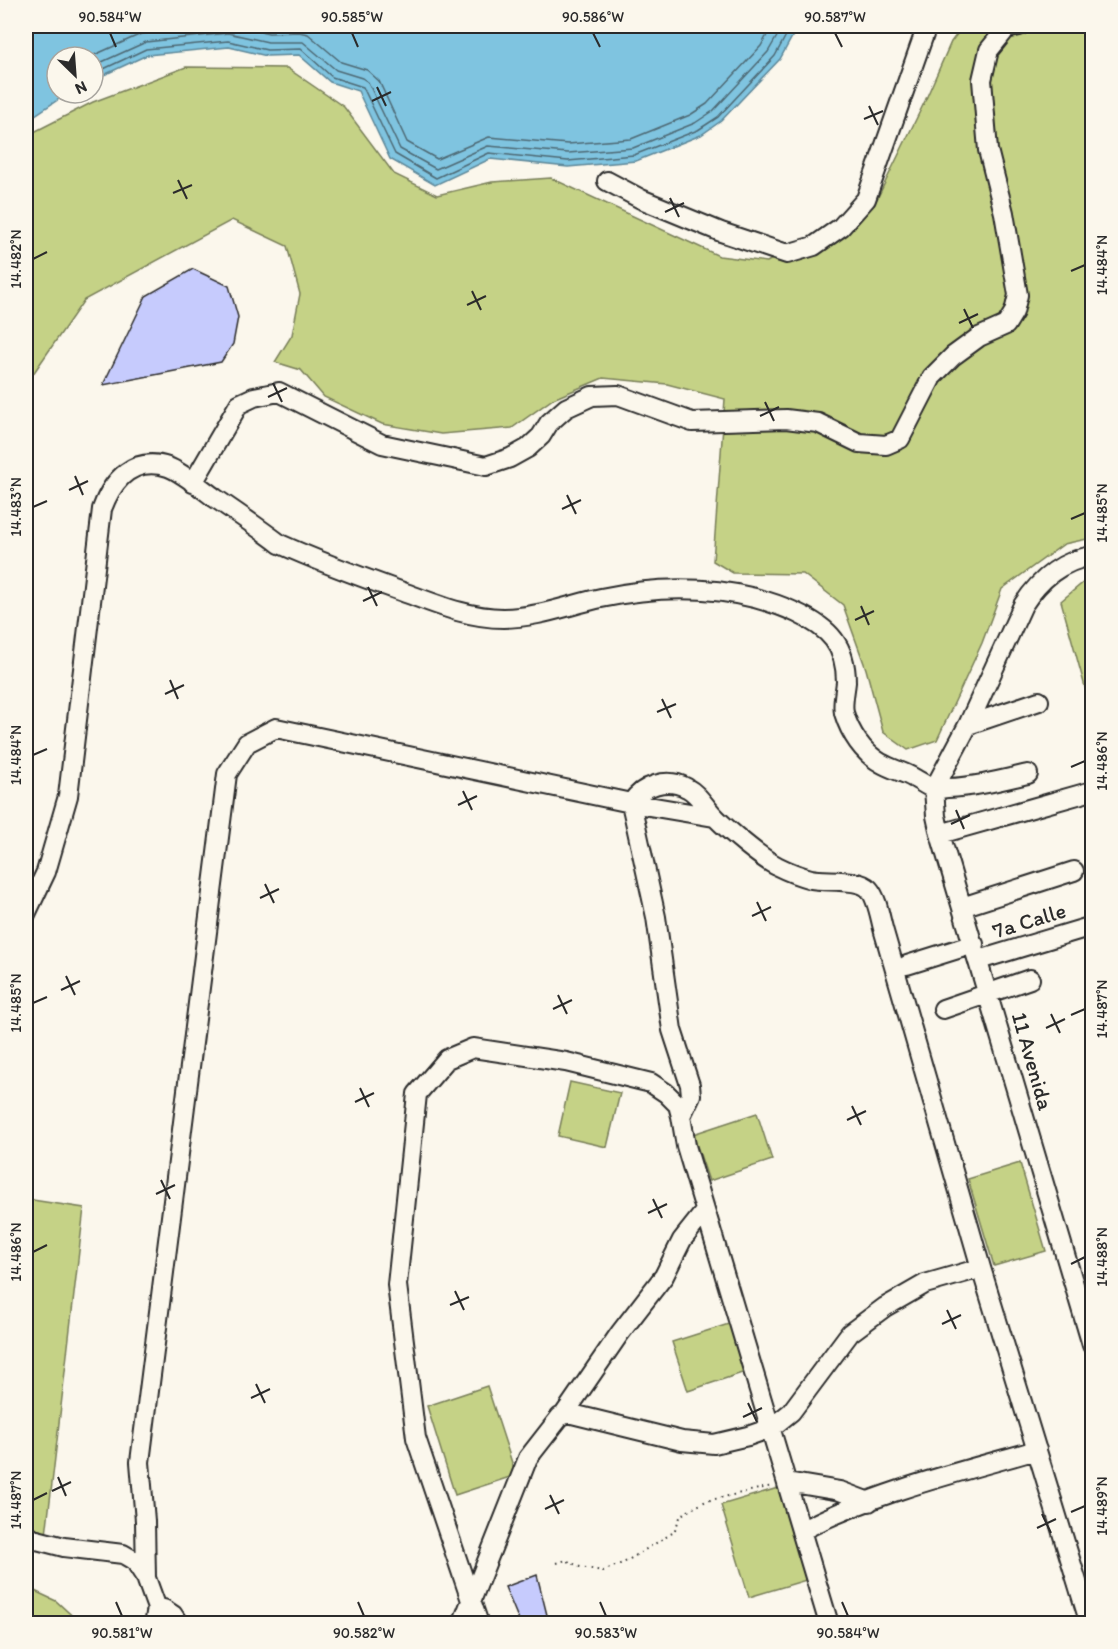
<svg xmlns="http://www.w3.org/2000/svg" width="1118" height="1649" font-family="Itim,sans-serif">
	<rect width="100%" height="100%" fill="#fbf7ec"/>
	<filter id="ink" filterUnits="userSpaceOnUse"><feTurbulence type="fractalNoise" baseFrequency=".0167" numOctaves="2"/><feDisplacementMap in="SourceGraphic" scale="12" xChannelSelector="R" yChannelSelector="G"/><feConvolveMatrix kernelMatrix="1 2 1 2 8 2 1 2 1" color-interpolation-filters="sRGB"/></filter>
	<g filter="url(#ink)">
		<path fill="#c5d286" stroke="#787e58" stroke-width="1.5" d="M963,26H1092V538L1064,544L1002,589L982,643L937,740L908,750L883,732L866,669L843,605L803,574L733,573L713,561L725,399L667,384L603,378L553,399L512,428L441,434L382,424L324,397L301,370L275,362L292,335L300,294L287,246L232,220L84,300L26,384V136L93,102L186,67L287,68L344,107L394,174L437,195L492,182L551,178L719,256L767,262L876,201L925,101L951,42Z
			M1092,579V712L1061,601L1085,581Z
			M570,1082L620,1093L607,1147L558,1136Z
			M757,1113L772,1160L709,1181L693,1134Z
			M1020,1163L1046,1251L994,1266L968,1179Z
			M26,1199L84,1208L46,1535L26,1526Z
			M732,1323L748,1371L688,1391L672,1342Z
			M487,1386L516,1475L455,1495L427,1406Z
			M778,1488L806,1580L749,1597L721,1505Z
			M26,1587L56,1601L80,1623H26Z"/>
		<path fill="#7fc4e0" stroke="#5d8798" stroke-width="1.5" d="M26,26H798L780,59L721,121L701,135L636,161L568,167L490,159L435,185L390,159L358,91L330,82L299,55L267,56L229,47L147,55L93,80V57H57V93H68L26,121Z"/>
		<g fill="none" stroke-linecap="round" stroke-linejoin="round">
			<path stroke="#4d6873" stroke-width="1.5" d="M236,26L269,33L299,32L308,34L341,62L367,70L379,81L407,142L437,159L489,137L568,144L631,139L690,115L707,104L761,46L772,26
				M90,57L141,34L217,26
				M93,66L146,42L228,33L268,42H303L336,70L362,78L368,82L400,149L436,169L488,146L568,153L633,148L695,123L713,111L768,52L783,26
				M93,74L146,49L228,41L267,50L301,49L332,77L363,87L395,154L436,178L489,153L568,161L634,155L698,130L718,117L775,56L791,26"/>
		</g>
		<path fill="#c6cbfd" stroke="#2b2b2b" stroke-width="1.5" d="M193,269L229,286L238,317L233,344L221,362L103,385L146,296Z
			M537,1575L549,1623H520L505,1587Z"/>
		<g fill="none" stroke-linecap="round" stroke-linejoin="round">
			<defs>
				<path id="minor" d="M607,181L641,199L721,232L787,254L814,246L841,227L866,199L927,26
					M193,483L239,404L254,397L279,392L382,444L486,466L510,458L528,448L541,436L549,423L566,408L592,396L618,395L692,422L786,419L818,423L859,443L886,445L900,439L932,377L953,356L979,337L1006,325L1014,312L1018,295L1004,213L988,150L982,80L989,50L1006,29L1019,26
					M968,725L1039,701
					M934,789L936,816L940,834L1092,1345
					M934,789L968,725L1023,605C1040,579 1061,561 1092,556
					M940,834L1092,791
					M962,907L1074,871
					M26,914L46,872L68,796L102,509C113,479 134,456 168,467C180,471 204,490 215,498C237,513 259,528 280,544C320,562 361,577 403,592C436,604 468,618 503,618C536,618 569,605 601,598C665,584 737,585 797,613C829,628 846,645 846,682C845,692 842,704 844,713C850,733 863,753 881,763C891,769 904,772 914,778C920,781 928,787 934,789C938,790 944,788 948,788C975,787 1002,780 1028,774
					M979,960L1092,926
					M907,965L974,944
					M943,1009L1030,979
					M681,1116L691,1095L690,1085L672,1030L656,917L631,803L714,817
					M565,1413L620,1333L664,1276L682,1240L705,1211
					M787,1482L840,1491L869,1502
					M801,1531C872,1493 959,1472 1037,1450
					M26,1534L33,1539L64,1547L123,1554L135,1561L146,1578
					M158,1611L146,1578L145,1521L140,1462L227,774L247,743L276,728L631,803C643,785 667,777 687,788C699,794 706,809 716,818C728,830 762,859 777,866C787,871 800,876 811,879C825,882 860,878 869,889C878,899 880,919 884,932L981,1268L1090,1624
					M155,1620L156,1613L164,1609L173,1615L179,1624
					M462,1624L528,1458L560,1417L568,1413L682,1441L714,1444L748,1436L771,1428L791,1412L850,1333L885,1307L925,1284L981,1268
					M479,1624L416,1438L397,1285L417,1094L447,1059L473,1048L566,1062L651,1083L666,1093L678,1105L681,1116L686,1146L829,1624"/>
			</defs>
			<use href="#minor" stroke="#2b2b2b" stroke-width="22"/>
			<path stroke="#2b2b2b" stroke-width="2" stroke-dasharray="1.5 4.5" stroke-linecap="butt" d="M557,1563L566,1560L580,1567L603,1571L625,1562L674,1532L681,1515L706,1501L772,1486"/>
			<use href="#minor" stroke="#fbf7ec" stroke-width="18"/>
		</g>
	</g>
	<path fill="none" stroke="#2b2b2b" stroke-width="2" d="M110,33L116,47M352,33L358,47M593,33L600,47M835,33L842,47M377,87L386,106M372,101L391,92M869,106L878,125M864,119L883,111M178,180L187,199M173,193L192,185M670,198L679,217M665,212L684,203M33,259L47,252M1071,271L1085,265M472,291L481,310M467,305L486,296M964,309L973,328M959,323L978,314M273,383L282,402M268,397L287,388M765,402L774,421M760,416L779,407M75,476L83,495M69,490L88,481M567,495L576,514M33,507L47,501M562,509L581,500M1071,519L1085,513M368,587L377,606M363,601L382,592M861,606L869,625M855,620L874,611M170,680L178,699M165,694L184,685M662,699L671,718M657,712L676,704M33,755L47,749M1071,767L1085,761M463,791L472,810M458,805L477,796M956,810L964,829M951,824L970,815M265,884L274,903M260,898L279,889M757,902L766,921M752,916L771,907M66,976L75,995M61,990L80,981M558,995L567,1014M33,1003L47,997M553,1009L572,1000M1051,1014L1060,1033M1071,1015L1085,1009M1046,1028L1065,1019M360,1088L369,1107M355,1102L374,1093M852,1106L861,1125M847,1120L866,1111M161,1180L170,1199M156,1194L175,1185M653,1199L662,1218M648,1213L667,1204M33,1252L47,1245M1071,1264L1085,1257M455,1291L464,1310M450,1305L469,1297M947,1310L956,1329M942,1324L961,1315M256,1384L265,1403M251,1398L270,1389M748,1403L757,1422M743,1417L762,1408M58,1477L66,1496M52,1491L71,1482M550,1495L559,1514M33,1500L47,1493M545,1509L564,1500M1071,1512L1085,1506M1042,1514L1051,1533M1037,1528L1056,1519M116,1602L122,1616M358,1602L364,1616M600,1602L606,1616M842,1602L848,1616"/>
	<g text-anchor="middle" stroke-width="4.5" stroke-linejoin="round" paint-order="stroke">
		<g font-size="22" fill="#2b2b2b" stroke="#fbf7ec">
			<text transform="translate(1029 920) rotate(-17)" y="8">7a Calle</text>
			<text transform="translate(1033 1061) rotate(74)" y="8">11 Avenida</text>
		</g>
	</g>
	<rect width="1118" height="1649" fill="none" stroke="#fbf7ec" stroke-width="66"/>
	<g transform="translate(75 75) rotate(155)"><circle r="28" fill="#fbf7ec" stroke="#a8a59f" stroke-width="1.5"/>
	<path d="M0-4.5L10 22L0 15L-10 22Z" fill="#2b2b2b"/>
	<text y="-9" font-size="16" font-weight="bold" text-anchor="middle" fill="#2b2b2b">N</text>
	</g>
	<rect x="33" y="33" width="1052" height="1583" fill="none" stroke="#2b2b2b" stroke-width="2"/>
	<g font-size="15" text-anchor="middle" fill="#2b2b2b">
		<text x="110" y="22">90.584°W</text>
		<text x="352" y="22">90.585°W</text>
		<text x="593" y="22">90.586°W</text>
		<text x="835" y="22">90.587°W</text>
		<text transform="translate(16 259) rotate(-90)" y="5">14.482°N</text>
		<text transform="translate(1102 265) rotate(-90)" y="5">14.484°N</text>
		<text transform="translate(16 507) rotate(-90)" y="5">14.483°N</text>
		<text transform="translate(1102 513) rotate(-90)" y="5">14.485°N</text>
		<text transform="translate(16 755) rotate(-90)" y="5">14.484°N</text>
		<text transform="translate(1102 761) rotate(-90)" y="5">14.486°N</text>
		<text transform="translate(16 1003) rotate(-90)" y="5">14.485°N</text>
		<text transform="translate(1102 1009) rotate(-90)" y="5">14.487°N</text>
		<text transform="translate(16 1252) rotate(-90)" y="5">14.486°N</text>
		<text transform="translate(1102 1257) rotate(-90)" y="5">14.488°N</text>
		<text transform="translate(16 1500) rotate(-90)" y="5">14.487°N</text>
		<text transform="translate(1102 1506) rotate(-90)" y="5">14.489°N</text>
		<text x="122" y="1638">90.581°W</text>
		<text x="364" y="1638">90.582°W</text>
		<text x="606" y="1638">90.583°W</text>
		<text x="848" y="1638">90.584°W</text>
	</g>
</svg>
